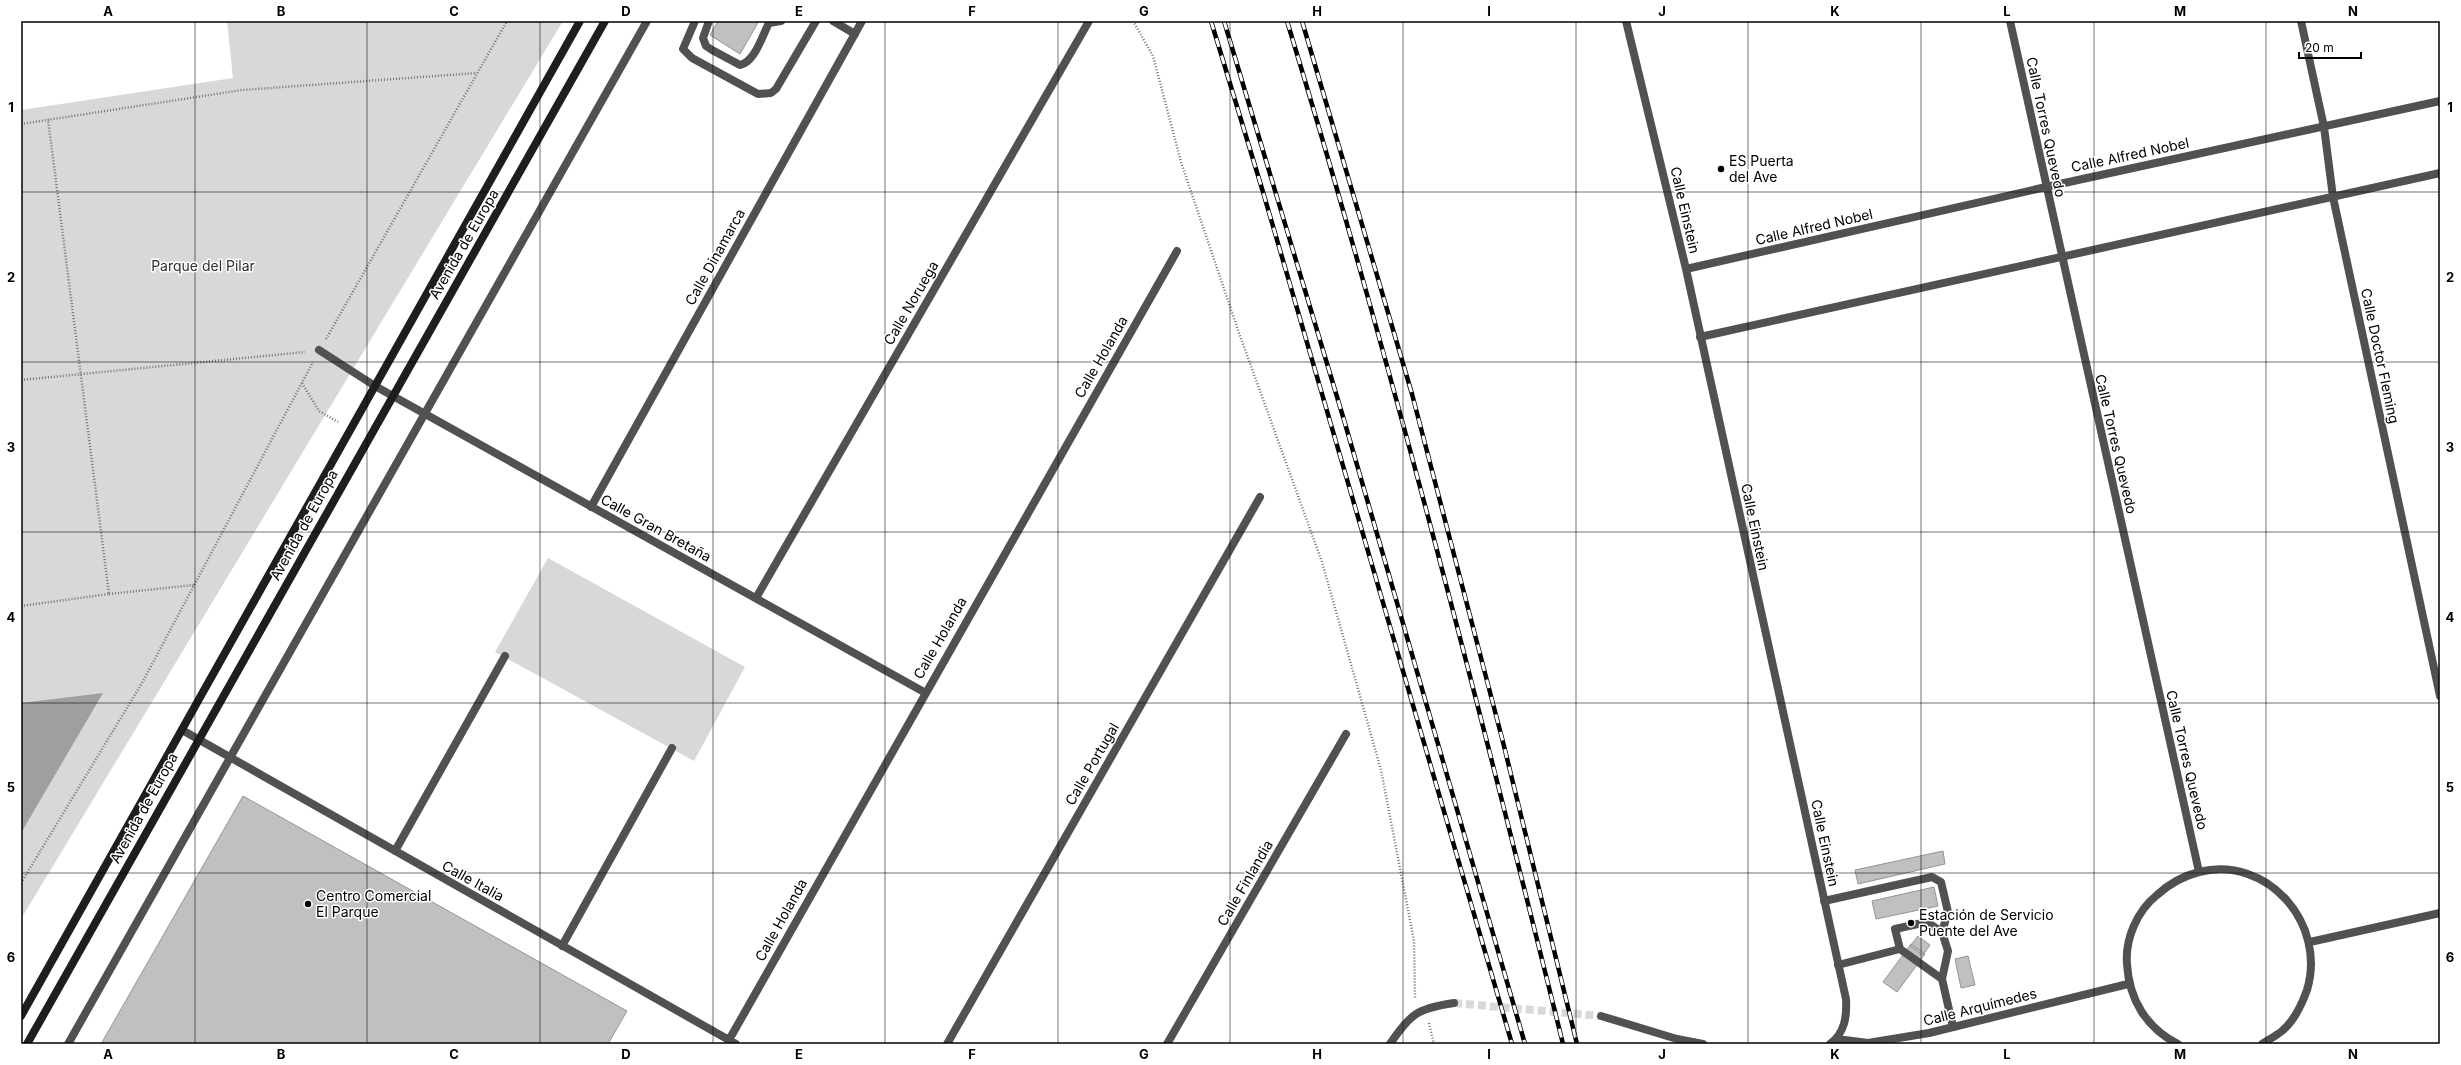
<svg xmlns="http://www.w3.org/2000/svg" width="2461" height="1065" font-family="Inter,sans-serif">
	<rect width="100%" height="100%" fill="#fff"/>
	<path fill="#d8d8d8" d="M227,21H563L21,919V110L233,78Z
		M548,558L745,667L694,761L495,652Z"/>
	<path fill="#9f9f9f" d="M103,693L21,833V703Z"/>
	<path fill="#c0c0c0" stroke="#959595" d="M718,21H759L740,54L710,35Z
		M243,796L627,1011L608,1044H101Z
		M1943,851L1945,864L1858,884L1855,870Z
		M1934,887L1938,906L1876,919L1872,901Z
		M1918,936L1930,945L1923,955L1910,946Z
		M1911,944L1925,954L1897,992L1883,982Z
		M1968,956L1975,985L1961,988L1955,959Z"/>
	<g fill="none" stroke-linecap="round" stroke-linejoin="round">
		<path stroke="#d9d9d9" stroke-width="8" stroke-dasharray="8 4" stroke-linecap="butt" d="M1454,1003L1601,1016"/>
		<path stroke="#737373" stroke-width="2.5" stroke-dasharray="1 2" stroke-linecap="butt" d="M1133,21L1153,56L1181,162L1239,333L1322,562L1381,770L1414,941L1415,998
			M21,124L242,90L477,73
			M326,339L507,21
			M21,380L305,352
			M302,383L319,411L338,422
			M109,594L194,585
			M21,606L109,594L48,119
			M21,883L142,683L313,362
			M1429,1023L1434,1044"/>
		<path stroke="#515151" stroke-width="8" d="M695,21L683,49L692,58L758,94L771,93L776,89L816,21
			M709,21L703,38L706,46L712,50L740,65C755,62 762,36 769,23L781,21
			M833,21L855,34
			M1824,901L1932,877L1941,882L1948,912L1942,932
			M1900,949L1895,929L1927,922L1942,932L1948,951L1942,979
			M1838,965L1900,949L1942,979L1953,1027
			M68,1044L647,21"/>
		<path stroke="#515151" stroke-width="8" d="M1626,21L1686,269L1846,999C1847,1016 1845,1033 1830,1044
			M2010,21L2199,872
			M2301,21L2324,127L2333,197L2440,696
			M1686,269L2046,187L2440,101
			M1700,337L2440,173
			M319,350L375,386L924,692
			M591,507L862,21
			M756,598L1089,21
			M182,730L736,1044
			M395,851L505,656
			M2310,942L2440,913
			M562,946L672,748
			M1601,1016L1677,1039
			M1837,1039L1868,1043L1929,1033L2128,984
			M729,1040L1177,251
			M947,1044L1260,497
			M1167,1044L1346,734
			M1390,1044C1410,1014 1418,1008 1454,1003
			M1688,1044L1677,1039L1703,1044
			M2178,1044C2146,1028 2129,999 2127,964C2125,939 2137,911 2157,895C2169,884 2183,876 2199,872C2268,855 2327,924 2307,990C2302,1004 2294,1021 2282,1031C2276,1036 2268,1040 2262,1044"/>
		<path stroke="#1e1e1e" stroke-width="8" d="M21,1016L580,21
			M27,1044L605,21"/>
		<defs>
			<path id="rail" d="M1211,21L1263,192L1512,1044
				M1224,21L1344,420L1525,1044
				M1287,21C1390,359 1478,701 1563,1044
				M1302,21L1412,394L1503,742L1577,1044"/>
		</defs>
		<use href="#rail" stroke="#000" stroke-width="4.5"/>
		<use href="#rail" stroke="#fff" stroke-width="3" stroke-dasharray="9" stroke-linecap="butt"/>
	</g>
	<path fill="none" stroke="#000" stroke-width="1" stroke-opacity="0.55" d="M195,21V1044M367,21V1044M540,21V1044M713,21V1044M885,21V1044M1058,21V1044M1230,21V1044M1403,21V1044M1576,21V1044M1748,21V1044M1921,21V1044M2094,21V1044M2266,21V1044M21,192H2440M21,362H2440M21,532H2440M21,703H2440M21,873H2440"/>
	<g fill="#000" stroke="#fff" stroke-width="1.5">
		<circle cx="1721" cy="169" r="4"/>
		<circle cx="308" cy="904" r="4"/>
		<circle cx="1911" cy="923" r="4"/>
	</g>
	<g text-anchor="middle" stroke-width="3" stroke-linejoin="round" paint-order="stroke">
		<g font-size="14" fill="#000" stroke="#fff">
			<text transform="translate(2046 127) rotate(78)" y="5">Calle Torres Quevedo</text>
			<text transform="translate(2130 155) rotate(-12)" y="5">Calle Alfred Nobel</text>
			<text transform="translate(1685 210) rotate(77)" y="5">Calle Einstein</text>
			<text transform="translate(1814 227) rotate(-13)" y="5">Calle Alfred Nobel</text>
			<text transform="translate(464 244) rotate(-60)" y="5">Avenida de Europa</text>
			<text transform="translate(715 257) rotate(-61)" y="5">Calle Dinamarca</text>
			<text transform="translate(911 303) rotate(-60)" y="5">Calle Noruega</text>
			<text transform="translate(2380 356) rotate(78)" y="5">Calle Doctor Fleming</text>
			<text transform="translate(1101 357) rotate(-60)" y="5">Calle Holanda</text>
			<text transform="translate(2116 444) rotate(77)" y="5">Calle Torres Quevedo</text>
			<text transform="translate(304 525) rotate(-61)" y="5">Avenida de Europa</text>
			<text transform="translate(1755 527) rotate(78)" y="5">Calle Einstein</text>
			<text transform="translate(656 528) rotate(29)" y="5">Calle Gran Bretaña</text>
			<text transform="translate(940 638) rotate(-60)" y="5">Calle Holanda</text>
			<text transform="translate(2187 760) rotate(77)" y="5">Calle Torres Quevedo</text>
			<text transform="translate(1092 764) rotate(-60)" y="5">Calle Portugal</text>
			<text transform="translate(144 808) rotate(-61)" y="5">Avenida de Europa</text>
			<text transform="translate(1825 843) rotate(78)" y="5">Calle Einstein</text>
			<text transform="translate(473 881) rotate(29)" y="5">Calle Italia</text>
			<text transform="translate(1245 883) rotate(-60)" y="5">Calle Finlandia</text>
			<text transform="translate(781 920) rotate(-61)" y="5">Calle Holanda</text>
			<text transform="translate(1980 1007) rotate(-14)" y="5">Calle Arquímedes</text>
		</g>
		<g font-size="14" fill="#000" stroke="#fff" text-anchor="start">
			<text x="1729" y="166">ES Puerta<tspan x="1729" dy="16">del Ave</tspan></text>
			<text x="316" y="901">Centro Comercial<tspan x="316" dy="16">El Parque</tspan></text>
			<text x="1919" y="920">Estación de Servicio<tspan x="1919" dy="16">Puente del Ave</tspan></text>
		</g>
		<g font-size="14" fill="#2f2f2f" stroke="#fff">
			<text x="203" y="271">Parque del Pilar</text>
		</g>
	</g>
	<rect width="2461" height="1065" fill="none" stroke="#ffffff" stroke-width="44"/>
	<path d="M2299 52v6h62v-6" fill="none" stroke="#000000" stroke-width="2"/>
	<text x="2305" y="52" font-size="12" fill="#000000" stroke="#ffffff" stroke-width="3" paint-order="stroke">20 m</text>
	<rect x="22" y="22" width="2417" height="1021" fill="none" stroke="#000" stroke-width="1.5"/>
	<g font-size="13" text-anchor="middle" font-weight="bold" fill="#000">
		<text x="108" y="16">A</text>
		<text x="281" y="16">B</text>
		<text x="454" y="16">C</text>
		<text x="626" y="16">D</text>
		<text x="799" y="16">E</text>
		<text x="972" y="16">F</text>
		<text x="1144" y="16">G</text>
		<text x="1317" y="16">H</text>
		<text x="1489" y="16">I</text>
		<text x="1662" y="16">J</text>
		<text x="1835" y="16">K</text>
		<text x="2007" y="16">L</text>
		<text x="2180" y="16">M</text>
		<text x="2353" y="16">N</text>
		<text x="11" y="112">1</text>
		<text x="2450" y="112">1</text>
		<text x="11" y="282">2</text>
		<text x="2450" y="282">2</text>
		<text x="11" y="452">3</text>
		<text x="2450" y="452">3</text>
		<text x="11" y="622">4</text>
		<text x="2450" y="622">4</text>
		<text x="11" y="792">5</text>
		<text x="2450" y="792">5</text>
		<text x="11" y="962">6</text>
		<text x="2450" y="962">6</text>
		<text x="108" y="1059">A</text>
		<text x="281" y="1059">B</text>
		<text x="454" y="1059">C</text>
		<text x="626" y="1059">D</text>
		<text x="799" y="1059">E</text>
		<text x="972" y="1059">F</text>
		<text x="1144" y="1059">G</text>
		<text x="1317" y="1059">H</text>
		<text x="1489" y="1059">I</text>
		<text x="1662" y="1059">J</text>
		<text x="1835" y="1059">K</text>
		<text x="2007" y="1059">L</text>
		<text x="2180" y="1059">M</text>
		<text x="2353" y="1059">N</text>
	</g>
</svg>
